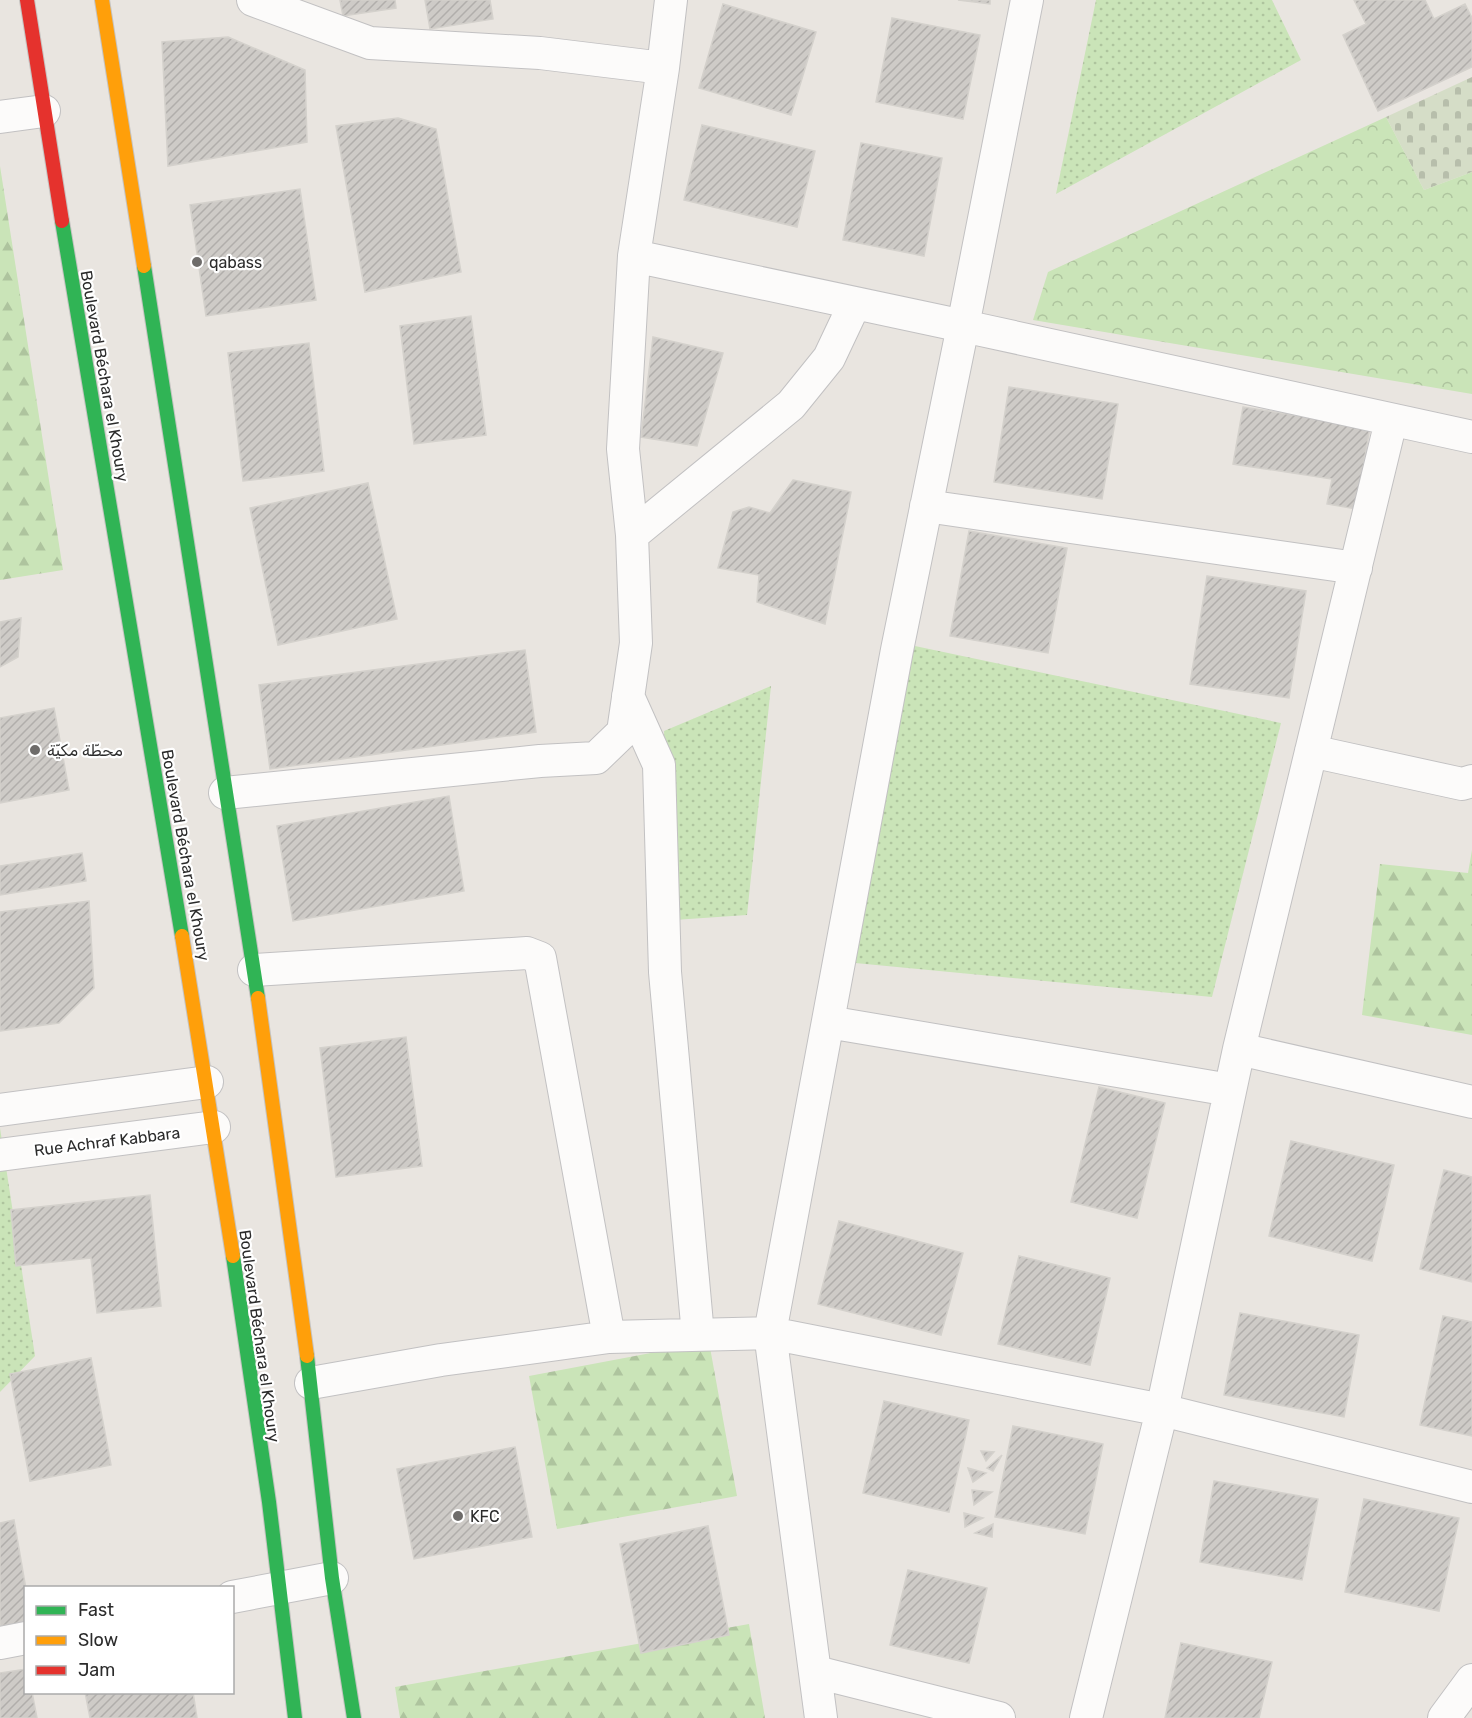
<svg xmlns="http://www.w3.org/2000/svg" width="1472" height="1718" font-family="Rubik,Cairo,sans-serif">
	<defs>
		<pattern id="grass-dots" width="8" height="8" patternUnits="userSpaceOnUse" patternTransform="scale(1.5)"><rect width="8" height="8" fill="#cae4b8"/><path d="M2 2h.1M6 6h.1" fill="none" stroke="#aec49e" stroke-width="1.8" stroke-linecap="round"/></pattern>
		<pattern id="forest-firs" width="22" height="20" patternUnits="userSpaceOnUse" patternTransform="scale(1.5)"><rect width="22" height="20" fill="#cae4b8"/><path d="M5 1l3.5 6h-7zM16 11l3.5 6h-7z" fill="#aec49e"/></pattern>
		<pattern id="cemetery-stones" width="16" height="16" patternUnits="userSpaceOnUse" patternTransform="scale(1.5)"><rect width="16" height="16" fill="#d5ddc7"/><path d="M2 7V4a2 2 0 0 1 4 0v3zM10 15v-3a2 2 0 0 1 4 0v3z" fill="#b7beab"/></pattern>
		<pattern id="park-crowns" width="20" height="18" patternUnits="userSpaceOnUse" patternTransform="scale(1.5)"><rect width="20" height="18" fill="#cae4b8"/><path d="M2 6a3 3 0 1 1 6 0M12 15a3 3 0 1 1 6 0" fill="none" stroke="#aec49e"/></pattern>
		<pattern id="building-hatch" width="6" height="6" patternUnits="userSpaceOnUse" patternTransform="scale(1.5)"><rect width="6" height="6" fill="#cecbc7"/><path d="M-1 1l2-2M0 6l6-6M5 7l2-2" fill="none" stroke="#b1aeab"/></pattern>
	</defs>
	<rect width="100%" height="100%" fill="#e9e5e0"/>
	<path fill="url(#grass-dots)" d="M1096,0H1272L1301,60L1056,194Z
		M896,642L1281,723L1212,997L834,961Z
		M771,686L747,915L674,920L664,731Z
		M0,1128L35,1356L0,1392Z"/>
	<path fill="url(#forest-firs)" d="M0,166L63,570L0,580Z
		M1472,850V1035L1362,1015L1380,864L1468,873Z
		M709,1342L737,1496L557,1529L529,1376Z
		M749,1624L765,1718H400L395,1687Z"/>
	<path fill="url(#cemetery-stones)" d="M1472,77V172L1424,190L1386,117Z"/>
	<path fill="url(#park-crowns)" d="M1386,117L1424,190L1472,172V394L1033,320L1048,272Z"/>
	<path fill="url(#building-hatch)" stroke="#d4d1cc" stroke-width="1.5" d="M340,0H395L396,8L343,16Z
		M425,0H490L493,19L430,29Z
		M958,0H990V4Z
		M1354,0H1425L1434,19L1465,4L1472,18V67L1378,111L1343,35L1366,24Z
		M723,4L816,32L791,115L699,88Z
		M892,18L980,35L963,119L876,102Z
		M228,37L305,70L307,142L168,166L162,42Z
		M398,118L436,129L461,272L365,292L336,126Z
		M702,125L815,151L797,227L684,200Z
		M861,143L942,158L924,256L843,240Z
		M300,189L316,300L206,316L190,205Z
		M471,316L486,435L414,444L400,326Z
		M653,337L723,353L697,446L641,437Z
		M309,343L324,471L243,481L228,353Z
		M1009,387L1118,404L1102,499L994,482Z
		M1243,407L1370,427L1356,509L1327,504L1332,479L1233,464Z
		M793,480L851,492L825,624L757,602L759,575L718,568L733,512L749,507L770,513Z
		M368,483L397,619L278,645L250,508Z
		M969,531L1067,548L1048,653L950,636Z
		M1207,576L1306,591L1289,698L1190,684Z
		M21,618L18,657L0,667V622Z
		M525,650L536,732L270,769L259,685Z
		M54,708L69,790L0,803V718Z
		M449,796L464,891L293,921L277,826Z
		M82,853L86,881L0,895V866Z
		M89,901L94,988L59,1023L0,1031V912Z
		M406,1037L422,1166L336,1177L320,1048Z
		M1099,1087L1165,1103L1137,1218L1071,1202Z
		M1291,1141L1394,1165L1372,1261L1269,1236Z
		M1444,1170L1472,1177V1282L1420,1269Z
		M150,1195L161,1306L97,1313L91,1258L16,1266L11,1210Z
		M839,1221L963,1253L941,1335L818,1304Z
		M1019,1256L1110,1278L1090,1365L998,1344Z
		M1240,1313L1359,1335L1344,1417L1224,1395Z
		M1443,1316L1472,1322V1436L1420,1425Z
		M91,1358L111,1465L30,1481L10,1374Z
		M884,1401L969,1420L949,1512L863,1493Z
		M1013,1426L1103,1444L1085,1534L995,1517Z
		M515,1447L532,1537L414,1559L397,1469Z
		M981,1451L994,1452L986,1461Z
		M1002,1455L993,1471L987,1468Z
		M968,1468L986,1473L973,1482Z
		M1214,1481L1318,1499L1302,1580L1200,1562Z
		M972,1490L992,1492L974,1505Z
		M1364,1499L1459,1518L1439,1611L1345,1592Z
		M964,1513L983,1518L965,1527Z
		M14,1520L26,1589V1622L0,1626V1523Z
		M993,1524L992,1537L975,1533Z
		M708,1526L729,1635L641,1653L620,1544Z
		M908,1570L987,1588L969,1663L890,1645Z
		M1181,1643L1272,1662L1259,1718H1165Z
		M26,1669V1692H32L37,1718H0V1673Z
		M85,1692H193L197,1718H90Z"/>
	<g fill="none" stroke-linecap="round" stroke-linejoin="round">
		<defs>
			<path id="street" d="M253,0L370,43L540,53L663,68
				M1027,0L963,326L1472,437
				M0,117L44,111
				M634,256L963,326L897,650L770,1333L821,1718
				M926,506L1356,568
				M632,535L791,405L829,358L855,303
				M628,696L659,765L665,972L698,1335
				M1311,751L1462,784L1472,781
				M225,793L540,761L596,758L623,732L636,643L632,535L623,449L634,256L663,68L671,0
				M254,970L527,953L540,958L609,1337
				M828,1022L1230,1090
				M1239,1049L1472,1102
				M0,1110L207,1082
				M0,1155L214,1127
				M311,1383L441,1360L609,1337L770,1333L1162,1410L1472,1487
				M232,1597L332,1578
				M0,1643L26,1638
				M816,1672L999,1718
				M1086,1718L1162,1410L1239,1049L1391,421
				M1444,1718L1472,1680"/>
			<path id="fast" d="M62,221L182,936
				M144,266L258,998
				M233,1256L269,1502L295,1718
				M307,1356L332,1578L354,1718"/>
			<path id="slow" d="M102,0L144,266
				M182,936L233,1256
				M258,998L307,1356"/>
			<path id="jam" d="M27,0L62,221"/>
		</defs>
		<use href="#street" stroke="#c2c1c2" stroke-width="34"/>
		<use href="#fast" stroke="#c5c3c1" stroke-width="16"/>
		<use href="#slow" stroke="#c5c3c1" stroke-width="16"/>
		<use href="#jam" stroke="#c5c3c1" stroke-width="16"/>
		<use href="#street" stroke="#fcfbfa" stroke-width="32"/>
		<use href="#fast" stroke="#30b455" stroke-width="14"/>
		<use href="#slow" stroke="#ff9f0a" stroke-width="14"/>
		<use href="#jam" stroke="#e5322d" stroke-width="14"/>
	</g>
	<g fill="#6e6c6a" stroke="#fff" stroke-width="2">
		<circle cx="197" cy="262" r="6"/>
		<circle cx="35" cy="750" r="6"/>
		<circle cx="458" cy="1516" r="6"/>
	</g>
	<g text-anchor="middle" stroke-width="4.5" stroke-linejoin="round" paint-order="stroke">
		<g font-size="16" fill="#2b2b2b" stroke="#fff" text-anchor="start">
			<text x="209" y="268">qabass</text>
			<text x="47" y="756">محطّة مكيّة</text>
			<text x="470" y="1522">KFC</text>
		</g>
		<g font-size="16" fill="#2b2b2b" stroke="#fff">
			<text transform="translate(105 376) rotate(80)" y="6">Boulevard Béchara el Khoury</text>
			<text transform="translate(186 855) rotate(80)" y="6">Boulevard Béchara el Khoury</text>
			<text transform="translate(107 1141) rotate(-7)" y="6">Rue Achraf Kabbara</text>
			<text transform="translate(260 1336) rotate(82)" y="6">Boulevard Béchara el Khoury</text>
		</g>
	</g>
	<rect x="24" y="1586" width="210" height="108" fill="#ffffff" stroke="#aaaaaa" stroke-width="1.5"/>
	<rect x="36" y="1606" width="30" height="9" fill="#30b455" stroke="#aaaaaa" stroke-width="1.5"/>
	<text x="78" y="1616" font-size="18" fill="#2b2b2b">Fast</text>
	<rect x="36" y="1636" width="30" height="9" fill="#ff9f0a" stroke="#aaaaaa" stroke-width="1.5"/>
	<text x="78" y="1646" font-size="18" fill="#2b2b2b">Slow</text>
	<rect x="36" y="1666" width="30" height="9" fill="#e5322d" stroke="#aaaaaa" stroke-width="1.5"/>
	<text x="78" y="1676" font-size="18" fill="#2b2b2b">Jam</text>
</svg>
